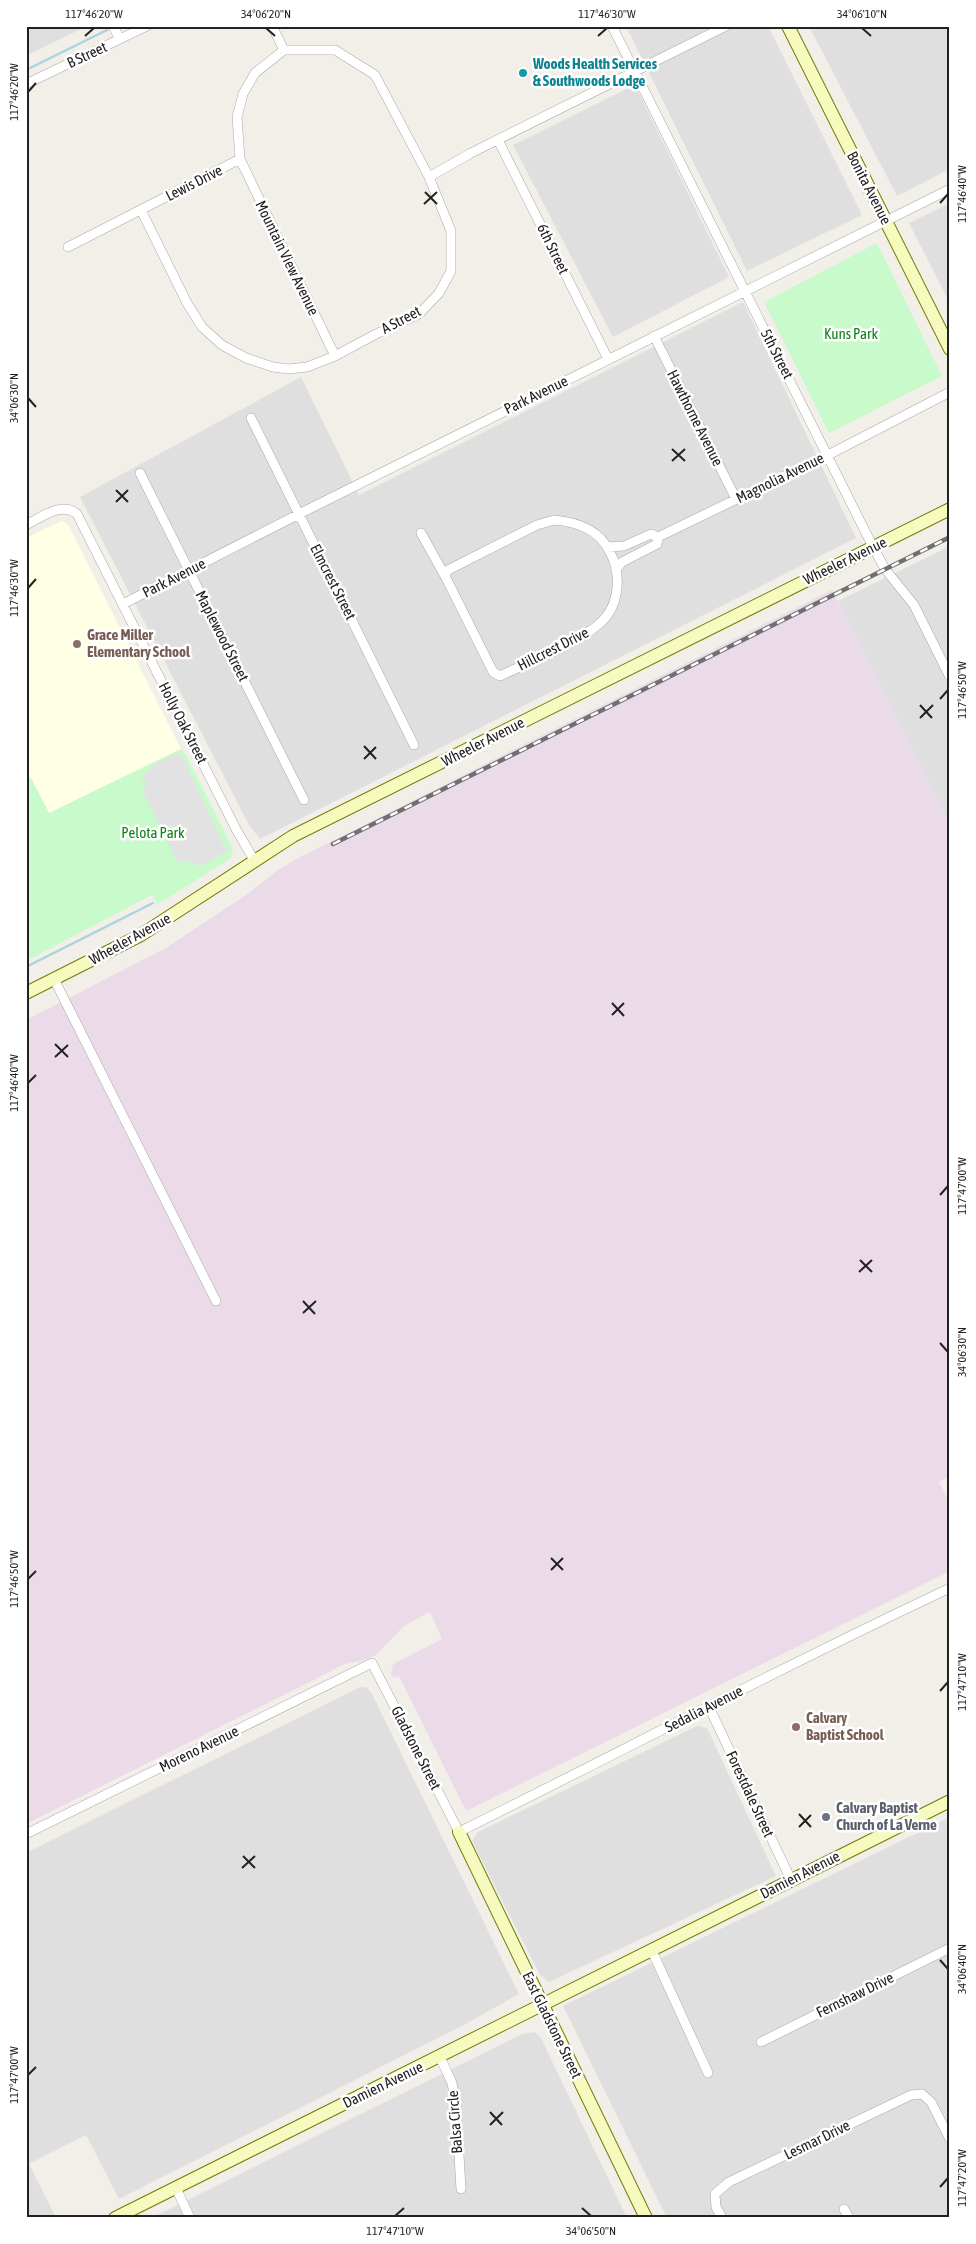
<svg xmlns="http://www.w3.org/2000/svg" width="976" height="2244" font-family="'Asap Condensed',sans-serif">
	<rect width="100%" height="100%" fill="#f2efe9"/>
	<path fill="#e0dfdf" d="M26,26H87L26,56Z
		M626,26H768L862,215L747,271Z
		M809,26H950V169L897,196Z
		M635,85L729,277L613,337L513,145Z
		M950,203V304L909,223Z
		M743,302L856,538L260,839L249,825L80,497L301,377L359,495Z
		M950,546V824L838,601Z
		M360,1687H366L371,1692L519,1994L462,2026L119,2199L86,2135L29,2164L56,2218H26V1853Z
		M697,1726L707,1728L776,1876L549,1982L540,1975L472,1841L478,1832Z
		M950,1817V2218H667L563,2006Z
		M535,2032L541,2038L627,2218H151L522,2034Z"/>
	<path fill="#ebdbe8" d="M832,590L950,824V1476L939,1482L950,1503V1571L466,1811L399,1676L393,1678L391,1673L393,1664L442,1639L430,1612L404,1626L376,1655L362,1661L347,1663L26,1824V1020L166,948L246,895L278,870L298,858Z"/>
	<path fill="#ffffe5" d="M62,521L69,526L181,749L49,813L31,777L26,779V538Z"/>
	<path fill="#c8facc" d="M877,243L942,376L829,433L764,302Z
		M181,749L186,755L233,849L231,858L157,905L152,895L26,961V779L30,777L49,813Z"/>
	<path fill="#e2e2e2" d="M177,753L184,759L224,846L228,849L226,852L199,866L190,861H177L142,790L147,782L141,778L155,764Z"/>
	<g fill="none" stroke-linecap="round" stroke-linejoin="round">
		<path stroke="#aad3df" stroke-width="2.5" d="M26,70L107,30
			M26,967L153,903"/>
		<defs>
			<path id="street" d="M113,26L120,39
				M272,26L284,50
				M612,26L873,547L885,569L914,605L950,677
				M26,84L147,26
				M498,140L608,359
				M240,159L335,356
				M429,177L471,153L726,26
				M68,247L240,159L237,117L243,94L255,73L284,50H335L375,75L429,177L451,231V271L439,293L419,314L376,334L335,356L307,367L288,369L273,367L246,358L222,345L202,327L187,303L141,210
				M654,336L736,499
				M251,418L414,745
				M140,473L304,800
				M554,520C577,522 599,529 610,552C622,575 620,607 598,625C575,644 529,662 500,676L493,672L445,576L448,570L537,525Z
				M26,525C42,517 61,501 77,514L237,831L254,860
				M421,533L445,576
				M608,547L624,546L651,534L658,537L828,455L950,392
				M617,568L622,562L657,544L658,537
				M123,604L299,514L950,189
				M54,979L216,1301
				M709,1707L791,1880
				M26,1834L372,1663L459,1832C622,1751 784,1666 950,1588
				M652,1951L708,2073
				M761,2042L950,1948
				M440,2057L452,2083L456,2104L461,2189
				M176,2188L190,2218
				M844,2209L849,2218
				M722,2218L716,2207L715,2194L729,2182L911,2095L922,2094L931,2102L950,2139"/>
			<path id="secondary" d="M788,26L950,349
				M26,993L141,935L293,836L950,509
				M459,1832L646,2218
				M115,2218L950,1801"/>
		</defs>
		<use href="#street" stroke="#a9a9a9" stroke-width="10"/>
		<use href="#secondary" stroke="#707d05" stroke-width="14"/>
		<use href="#street" stroke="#fff" stroke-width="9"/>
		<use href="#secondary" stroke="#f7fabf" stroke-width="12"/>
		<defs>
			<path id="rail" d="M333,844L950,537"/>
		</defs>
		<use href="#rail" stroke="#707070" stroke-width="4.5"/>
		<use href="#rail" stroke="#fff" stroke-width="2.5" stroke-dasharray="8" stroke-linecap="butt"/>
	</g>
	<path fill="none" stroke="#222" stroke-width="2" d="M266,28L275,36M862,28L871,36M85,36L94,28M598,36L607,28M28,92L36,83M425,192L437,204M940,203L948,194M424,204L437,192M28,398L36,407M672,449L685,461M672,461L685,449M116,490L128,502M116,502L128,490M28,588L36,579M940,699L948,690M920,705L932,718M920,718L933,705M364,746L376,759M364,759L376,747M612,1003L624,1016M612,1015L624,1003M55,1044L68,1057M55,1057L68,1045M28,1083L36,1075M940,1195L948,1186M860,1260L872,1272M859,1272L872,1260M303,1301L315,1314M303,1313L316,1301M940,1343L948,1352M551,1558L563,1570M551,1570L563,1558M28,1579L36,1571M940,1691L948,1682M799,1814L811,1827M799,1827L811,1815M243,1856L255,1868M242,1868L255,1856M940,1960L948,1969M28,2075L36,2067M490,2112L502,2125M490,2125L503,2112M940,2187L948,2178M582,2208L591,2216M395,2216L404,2208"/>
	<circle fill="#0f9aa8" stroke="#fff" stroke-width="2" cx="523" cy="73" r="5"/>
	<g fill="#8d6e63" stroke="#fff" stroke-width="2">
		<circle cx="77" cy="644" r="5"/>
		<circle cx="796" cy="1727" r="5"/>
	</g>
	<circle fill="#6b7280" stroke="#fff" stroke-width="2" cx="826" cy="1817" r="5"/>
	<g text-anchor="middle" stroke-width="5" stroke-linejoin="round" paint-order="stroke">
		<g font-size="15" fill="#222" stroke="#fff">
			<text transform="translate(87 55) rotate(-25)" y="5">B Street</text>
			<text transform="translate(194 183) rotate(-27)" y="5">Lewis Drive</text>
			<text transform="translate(869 188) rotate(63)" y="5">Bonita Avenue</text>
			<text transform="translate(553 249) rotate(64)" y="5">6th Street</text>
			<text transform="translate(287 258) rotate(64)" y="5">Mountain View Avenue</text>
			<text transform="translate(401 320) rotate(-28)" y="5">A Street</text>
			<text transform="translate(777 354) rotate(63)" y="5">5th Street</text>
			<text transform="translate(536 395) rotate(-26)" y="5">Park Avenue</text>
			<text transform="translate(695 418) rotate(63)" y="5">Hawthorne Avenue</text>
			<text transform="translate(780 478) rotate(-26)" y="5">Magnolia Avenue</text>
			<text transform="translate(845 561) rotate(-26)" y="5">Wheeler Avenue</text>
			<text transform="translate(174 578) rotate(-27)" y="5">Park Avenue</text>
			<text transform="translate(333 582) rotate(63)" y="5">Elmcrest Street</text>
			<text transform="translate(222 636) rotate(63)" y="5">Maplewood Street</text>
			<text transform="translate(553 649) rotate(-27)" y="5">Hillcrest Drive</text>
			<text transform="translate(183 723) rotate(63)" y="5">Holly Oak Street</text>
			<text transform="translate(483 742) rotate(-27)" y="5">Wheeler Avenue</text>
			<text transform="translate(130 939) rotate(-29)" y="5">Wheeler Avenue</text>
			<text transform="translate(704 1709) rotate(-27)" y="5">Sedalia Avenue</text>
			<text transform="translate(416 1748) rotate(63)" y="5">Gladstone Street</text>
			<text transform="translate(199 1749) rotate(-26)" y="5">Moreno Avenue</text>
			<text transform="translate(750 1794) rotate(65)" y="5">Forestdale Street</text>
			<text transform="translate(800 1875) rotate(-27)" y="5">Damien Avenue</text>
			<text transform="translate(855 1995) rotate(-26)" y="5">Fernshaw Drive</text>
			<text transform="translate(552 2025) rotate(64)" y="5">East Gladstone Street</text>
			<text transform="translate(383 2085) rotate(-26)" y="5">Damien Avenue</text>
			<text transform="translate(455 2122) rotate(-94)" y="5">Balsa Circle</text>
			<text transform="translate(817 2140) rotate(-26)" y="5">Lesmar Drive</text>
		</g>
		<g font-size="15" font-weight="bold" fill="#0d838f" stroke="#fff" text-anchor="start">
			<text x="533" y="69">Woods Health Services<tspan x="533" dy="17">&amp; Southwoods Lodge</tspan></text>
		</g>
		<g font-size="15" fill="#0c8416" stroke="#fff">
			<text x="851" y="339">Kuns Park</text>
			<text x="153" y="838">Pelota Park</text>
		</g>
		<g font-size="15" font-weight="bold" fill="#785e54" stroke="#fff" text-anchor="start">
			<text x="87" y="640">Grace Miller<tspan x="87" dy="17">Elementary School</tspan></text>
			<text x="806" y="1723">Calvary<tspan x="806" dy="17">Baptist School</tspan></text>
		</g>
		<g font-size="15" font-weight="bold" fill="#5b616d" stroke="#fff" text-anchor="start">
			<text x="836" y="1813">Calvary Baptist<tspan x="836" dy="17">Church of La Verne</tspan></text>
		</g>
	</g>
	<rect width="976" height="2244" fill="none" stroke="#ffffff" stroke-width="55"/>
	<rect x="28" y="28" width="920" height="2188" fill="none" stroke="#222" stroke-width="2"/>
	<g font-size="12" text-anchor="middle" fill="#222">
		<text x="94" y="18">117°46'20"W</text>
		<text x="266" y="18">34°06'20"N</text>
		<text x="607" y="18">117°46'30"W</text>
		<text x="862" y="18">34°06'10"N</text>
		<text transform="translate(14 92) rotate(-90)" y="4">117°46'20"W</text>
		<text transform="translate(962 194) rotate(-90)" y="4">117°46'40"W</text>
		<text transform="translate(14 398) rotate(-90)" y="4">34°06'30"N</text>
		<text transform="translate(14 588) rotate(-90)" y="4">117°46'30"W</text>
		<text transform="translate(962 690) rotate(-90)" y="4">117°46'50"W</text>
		<text transform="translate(14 1083) rotate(-90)" y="4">117°46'40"W</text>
		<text transform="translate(962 1186) rotate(-90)" y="4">117°47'00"W</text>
		<text transform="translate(962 1352) rotate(-90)" y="4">34°06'30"N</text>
		<text transform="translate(14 1579) rotate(-90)" y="4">117°46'50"W</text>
		<text transform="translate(962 1682) rotate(-90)" y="4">117°47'10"W</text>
		<text transform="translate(962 1969) rotate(-90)" y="4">34°06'40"N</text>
		<text transform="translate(14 2075) rotate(-90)" y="4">117°47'00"W</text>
		<text transform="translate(962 2178) rotate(-90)" y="4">117°47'20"W</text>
		<text x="395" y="2235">117°47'10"W</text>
		<text x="591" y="2235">34°06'50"N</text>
	</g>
</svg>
